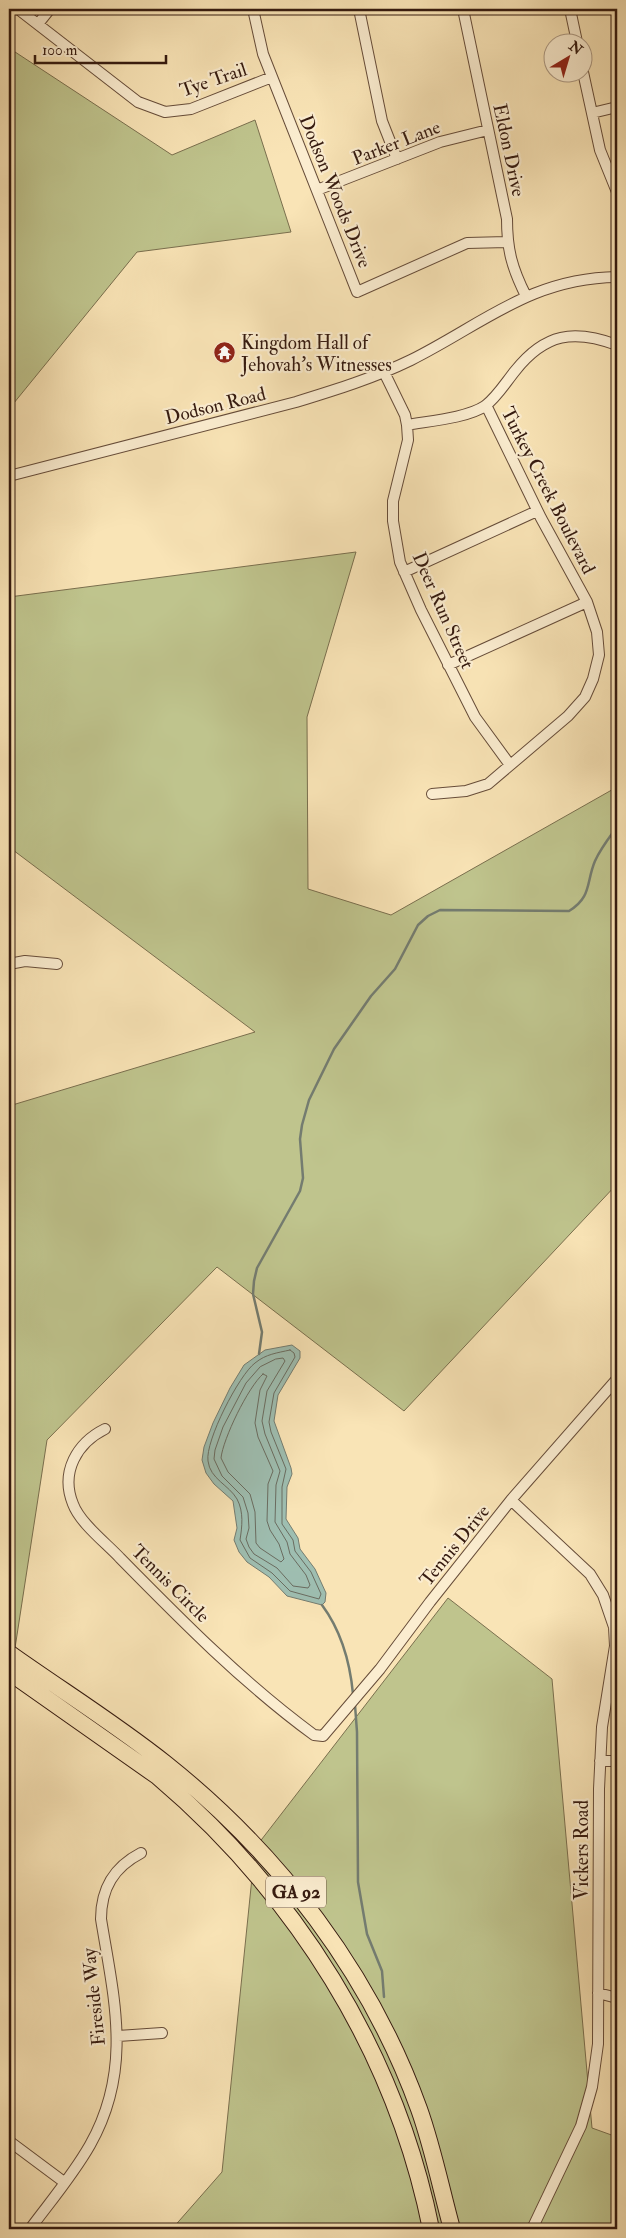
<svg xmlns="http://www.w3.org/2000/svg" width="626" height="2238" font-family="'IM FELL Double Pica',serif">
	<rect width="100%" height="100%" fill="#f9e4b6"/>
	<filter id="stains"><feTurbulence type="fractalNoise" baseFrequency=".004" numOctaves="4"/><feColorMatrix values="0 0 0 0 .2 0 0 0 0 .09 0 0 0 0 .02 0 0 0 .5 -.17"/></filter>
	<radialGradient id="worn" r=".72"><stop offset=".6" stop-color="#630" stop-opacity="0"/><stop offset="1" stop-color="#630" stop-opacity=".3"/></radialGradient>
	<path fill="#bfc48d" stroke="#7a6f4e" d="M9,48L172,155L255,120L291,232L137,252L9,409Z
		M356,552L307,717L308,889L391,915L617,787V1184L404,1411L217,1267L47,1440L13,1661L9,1663V1106L255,1032L9,847V597Z
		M448,1598L552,1679L592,2128L617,2137V2229H172L222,2172L255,1848Z"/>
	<path fill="#9ebeb1" stroke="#747c70" d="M292,1345L300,1351V1358L278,1395L274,1421L291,1468L292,1474L287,1487L286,1519L298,1538L300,1549L315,1569L326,1593L325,1602L322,1605L287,1596L269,1577L247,1562L239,1552L234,1540L237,1528L233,1501L214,1484L206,1473L202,1460L204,1447L213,1423L230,1388L244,1365L265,1350Z"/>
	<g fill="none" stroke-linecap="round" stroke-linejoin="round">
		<path stroke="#6a6c60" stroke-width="1" d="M290,1350L294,1353L295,1357L274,1393L269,1422L271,1432L286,1469L282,1487V1524L293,1540L295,1551L311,1572L321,1594L319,1599L290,1591L272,1573L250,1558L240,1540C242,1527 244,1512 237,1499C229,1485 210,1479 208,1461C205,1441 239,1375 255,1363C266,1354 277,1353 290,1350Z
			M276,1359L283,1358L285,1361L267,1391L262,1421L265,1434L280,1471L276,1485L275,1522L287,1542L290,1554L306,1575L310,1585L308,1588L293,1586L277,1568L254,1554L249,1547L246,1539L249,1528L248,1513L243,1497L222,1476L214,1459L215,1450L223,1427L246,1383L260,1367Z
			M263,1374L267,1376L260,1390L255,1423L258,1437L273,1471L268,1484L267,1521L270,1530L279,1544L284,1559L281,1562L260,1548L256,1543L255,1512L250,1494L228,1472L221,1458C223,1439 248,1387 263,1374Z"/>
		<path stroke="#747c70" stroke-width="2.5" d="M259,1354L262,1332L253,1294L254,1281L257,1268L300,1191L303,1178L300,1139L302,1125L309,1100L334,1049L371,996L395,969L418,925L428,916L440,910L569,911C592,897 586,882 595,861C601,848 609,838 617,827
			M322,1605C342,1632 350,1662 353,1694
			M355,1705L357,1732L358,1882L367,1934L382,1971L384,1997"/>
		<defs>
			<path id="street" d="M18,9L138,102L165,112L191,109L272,77
				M253,9L263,54L357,292L467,243L507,242
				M359,9L382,121L397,159
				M463,9L507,219C507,250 512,268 526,296
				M570,9L577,42
				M38,24L50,9
				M583,72L600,150L617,192
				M592,113L617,107
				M317,190L440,142L488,130
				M384,372L405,415L407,425L408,440L393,501V521L400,562L421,610L475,717L510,765
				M407,425C429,421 467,418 485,406C497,397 506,382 515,371C545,333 574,329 617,345
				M9,476L296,402C335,390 374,378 411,360C483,324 531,278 617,277
				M404,572L537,511
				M448,665L587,602
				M432,794L466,791L488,784L568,716L585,697L593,679L599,655L597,632L587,602L541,518L486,405
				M9,964L25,961L57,964
				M105,1429C77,1443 60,1472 73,1504C80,1523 106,1543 120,1558C181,1620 243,1683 314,1735L323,1736L380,1669L430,1602L511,1500L617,1379
				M511,1500L590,1574L603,1595L614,1627L615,1646L602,1727L599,1789L598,2044L592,2087L581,2126L532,2229
				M600,1761H617
				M598,1993L617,1998
				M118,2036L162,2033
				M9,2141L64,2182
				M30,2229C50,2202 73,2175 90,2145C133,2069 114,1999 101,1919C101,1888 114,1867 141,1853"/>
			<path id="primary" d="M9,1653C61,1690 116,1724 166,1764C279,1854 370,1973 419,2109C433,2148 441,2189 452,2229
				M9,1672L157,1776C295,1893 395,2050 431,2229"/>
		</defs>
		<use href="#street" stroke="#664c39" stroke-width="12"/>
		<use href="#primary" stroke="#351a0f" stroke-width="18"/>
		<use href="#street" stroke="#fbedd0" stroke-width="10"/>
		<use href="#primary" stroke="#f9e4b6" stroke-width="16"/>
	</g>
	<defs>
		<symbol id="temple-disc" viewBox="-11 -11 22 22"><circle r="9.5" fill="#8f2418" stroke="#fbedd0"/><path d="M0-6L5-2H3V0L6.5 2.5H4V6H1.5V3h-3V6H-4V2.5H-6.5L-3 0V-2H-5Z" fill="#fff"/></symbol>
	</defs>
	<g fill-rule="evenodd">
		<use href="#temple-disc" x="212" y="340" width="25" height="25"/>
	</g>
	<g text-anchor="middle" stroke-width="4.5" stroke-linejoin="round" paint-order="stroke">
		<rect fill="#fbedd0" stroke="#705949" stroke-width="1" x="266" y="1876.5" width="60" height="31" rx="4"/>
		<g font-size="18" font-weight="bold" fill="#351a0f">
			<text x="296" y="1898">GA 92</text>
		</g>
		<g font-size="19" fill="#351a0f" stroke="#fbedd0">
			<text transform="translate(213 79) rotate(-19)" y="7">Tye Trail</text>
			<text transform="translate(396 142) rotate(-21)" y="7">Parker Lane</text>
			<text transform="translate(510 150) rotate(78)" y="7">Eldon Drive</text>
			<text transform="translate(336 191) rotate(68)" y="7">Dodson Woods Drive</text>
			<text transform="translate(215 405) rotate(-14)" y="7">Dodson Road</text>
			<text transform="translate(549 490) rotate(63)" y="7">Turkey Creek Boulevard</text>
			<text transform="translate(444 610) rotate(66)" y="7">Deer Run Street</text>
			<text transform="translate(454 1545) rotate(-51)" y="7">Tennis Drive</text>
			<text transform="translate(171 1583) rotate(45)" y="7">Tennis Circle</text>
			<text transform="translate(581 1850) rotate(-90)" y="7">Vickers Road</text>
			<text transform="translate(93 1997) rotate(-96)" y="7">Fireside Way</text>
		</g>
		<g font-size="19" fill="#351a0f" stroke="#fbedd0" text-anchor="start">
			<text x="241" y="349">Kingdom Hall of<tspan x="241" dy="22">Jehovah’s Witnesses</tspan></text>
		</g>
	</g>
	<rect width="626" height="2238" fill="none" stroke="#f9e4b6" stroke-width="30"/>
	<rect x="10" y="10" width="606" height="2218" fill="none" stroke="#351a0f" stroke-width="2.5"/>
	<rect x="15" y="15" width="596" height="2208" fill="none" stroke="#351a0f"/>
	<g transform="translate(568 58) rotate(38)"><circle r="24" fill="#fbedd0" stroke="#ac9983"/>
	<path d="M0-4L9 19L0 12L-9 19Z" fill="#8f2418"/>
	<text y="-8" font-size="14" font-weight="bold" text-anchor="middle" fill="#351a0f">N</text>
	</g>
	<path d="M35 55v8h131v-8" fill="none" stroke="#351a0f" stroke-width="2.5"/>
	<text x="42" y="55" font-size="15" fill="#351a0f" stroke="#fbedd0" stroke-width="4" paint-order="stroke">100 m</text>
	<rect width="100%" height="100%" filter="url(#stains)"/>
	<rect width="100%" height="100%" fill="url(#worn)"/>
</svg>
